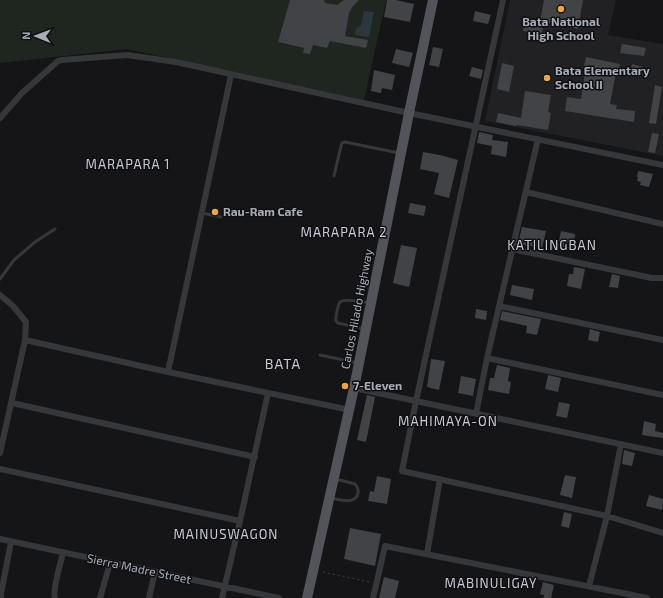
<svg xmlns="http://www.w3.org/2000/svg" width="663" height="598" font-family="'Exo 2',sans-serif">
	<rect width="100%" height="100%" fill="#151517"/>
	<path fill="#212124" d="M510,0H616L608,35L663,44V156L485,121Z"/>
	<path fill="#1f2620" d="M0,0H386L364,100L127,49L0,63Z"/>
	<path fill="#2d363c" d="M364,11L374,12L369,37L355,35L356,29L361,25Z"/>
	<path fill="#414347" d="M290,0H324L325,3L337,5L344,0H359L353,6L349,13L345,36L368,40L366,48L330,41L327,48L313,45L310,54L303,53L304,48L278,42Z
		M387,0H396L414,4L410,22L384,17Z
		M544,0H583L578,29L540,21Z
		M475,11L491,15L488,24L473,21Z
		M524,24L543,28L541,35L523,31Z
		M622,44L646,48L644,56L620,53Z
		M433,47L443,49L439,67L429,65Z
		M396,49L413,53L409,67L392,63Z
		M586,57L620,64L618,73L616,72L610,104L617,105L616,109L635,111L634,122L565,111L567,97L581,99L586,66H584Z
		M502,63L514,66L509,92L497,89Z
		M632,64L643,67L640,76L630,74Z
		M472,67L483,70L481,79L469,76Z
		M374,70L395,75L392,90L382,88L381,93L371,91Z
		M655,85L662,87L656,124L649,123Z
		M525,91L551,95L548,112L551,113L548,130L517,125L516,126L496,122L498,113L521,118Z
		M479,132L493,135L492,140L508,142L506,157L491,154L492,146L477,143Z
		M652,133L659,134L655,153L648,152Z
		M423,152L440,155L458,160L449,198L434,194L439,173L420,169Z
		M638,171L653,174L649,187L640,185L641,182L637,181L638,177H637Z
		M410,203L426,206L424,216L408,213Z
		M522,227L546,231L542,248L518,244Z
		M561,231L575,234L573,249L558,246Z
		M401,245L417,248L409,287L393,283Z
		M574,267L585,269L581,289L567,286L569,274H573Z
		M612,274L620,276L618,288L609,287Z
		M512,285L534,289L532,300L510,295Z
		M476,309L487,311L486,320L475,318Z
		M502,311L541,319L537,335L526,333L527,326L500,320Z
		M590,329L600,332L598,342L588,340Z
		M431,359L445,361L439,390L427,387Z
		M497,365L510,368L508,381L511,382L509,394L488,390L490,378H494Z
		M548,375L561,378L558,392L545,389Z
		M461,376L476,379L473,396L458,393Z
		M367,395L375,397L366,442L357,440Z
		M559,402L570,404L567,418L556,416Z
		M644,421L656,424L655,431L663,433V438L642,435Z
		M624,450L635,453L632,466L622,464Z
		M565,475L576,477L572,498L560,495Z
		M377,476L391,479L387,504L368,501L370,491L374,492Z
		M649,495L663,499L662,510L646,506Z
		M564,512L572,514L569,528L561,526Z
		M350,528L381,534L375,566L344,559Z
		M384,577L399,581L395,598H379Z
		M543,582L554,585L551,598H544V595L540,594Z"/>
	<g fill="none" stroke-linecap="round" stroke-linejoin="round">
		<path stroke="#3c3e42" stroke-width="1" stroke-dasharray="2 3" stroke-linecap="butt" d="M323,572L370,582"/>
		<path stroke="#36373b" stroke-width="3" d="M334,176L341,146L342,143L345,142L399,153
			M202,213L221,217
			M0,279L14,260L35,242L55,229
			M365,329L338,323L336,321C335,318 338,305 340,302C344,298 364,302 370,303
			M320,355L358,363
			M331,498C339,500 356,505 358,493C359,489 357,487 355,484L336,479"/>
		<path stroke="#36373b" stroke-width="6" d="M503,0L416,401L402,471L607,516L663,533
			M0,118L22,93L58,61L62,60L127,55L176,62L409,113L663,165
			M526,192L663,224
			M512,249L652,278H663
			M0,295L13,306L26,322L25,340L0,453
			M499,306L663,340
			M25,340L168,372L350,410
			M487,358L663,395
			M168,372L231,75
			M354,388L663,453
			M12,403L255,457
			M476,414L487,358L538,139
			M0,469L240,521
			M0,539L279,598
			M427,554L440,479
			M589,586L607,516L621,444
			M1,598V594L11,542
			M55,598C52,590 61,562 63,553
			M100,598L110,563
			M149,598L155,572
			M222,598L240,521L268,393
			M373,598L385,546L647,598"/>
		<path stroke="#52545a" stroke-width="10" d="M307,598L354,388L409,113L433,0"/>
	</g>
	<g fill="#eda637" stroke="#101012" stroke-width="1.5">
		<circle cx="561" cy="9" r="4"/>
		<circle cx="547" cy="78" r="4"/>
		<circle cx="215" cy="212" r="4"/>
		<circle cx="345" cy="386" r="4"/>
	</g>
	<g text-anchor="middle" stroke-width="3" stroke-linejoin="round" paint-order="stroke">
		<g font-size="12" font-weight="bold" fill="#a7adb6" stroke="#101012" text-anchor="start">
			<text x="561" y="26" text-anchor="middle">Bata National<tspan x="561" dy="14">High School</tspan></text>
			<text x="555" y="75">Bata Elementary<tspan x="555" dy="14">School II</tspan></text>
			<text x="223" y="216">Rau-Ram Cafe</text>
			<text x="353" y="390">7-Eleven</text>
		</g>
		<g font-size="12" fill="#a7adb6" stroke="#101012">
			<text transform="translate(357 309) rotate(-79)" y="4">Carlos Hilado Highway</text>
			<text transform="translate(139 569) rotate(12)" y="4">Sierra Madre Street</text>
		</g>
		<g font-size="13" letter-spacing="1" fill="#c8cbd3" stroke="#101012">
			<text x="128" y="169">MARAPARA 1</text>
			<text x="344" y="237">MARAPARA 2</text>
			<text x="552" y="250">KATILINGBAN</text>
			<text x="448" y="426">MAHIMAYA-ON</text>
			<text x="226" y="539">MAINUSWAGON</text>
			<text x="491" y="588">MABINULIGAY</text>
		</g>
		<g font-size="14" letter-spacing="1" fill="#c8cbd3" stroke="#101012">
			<text x="283" y="369">BATA</text>
		</g>
	</g>
	<g transform="translate(36 36) rotate(271)" stroke="#101012" stroke-width="3" paint-order="stroke">
	<path d="M0-3L7 15L0 10L-7 15Z" fill="#a7adb6"/>
	<text y="-6" font-size="11" font-weight="bold" text-anchor="middle" fill="#a7adb6">N</text>
	</g>
</svg>
